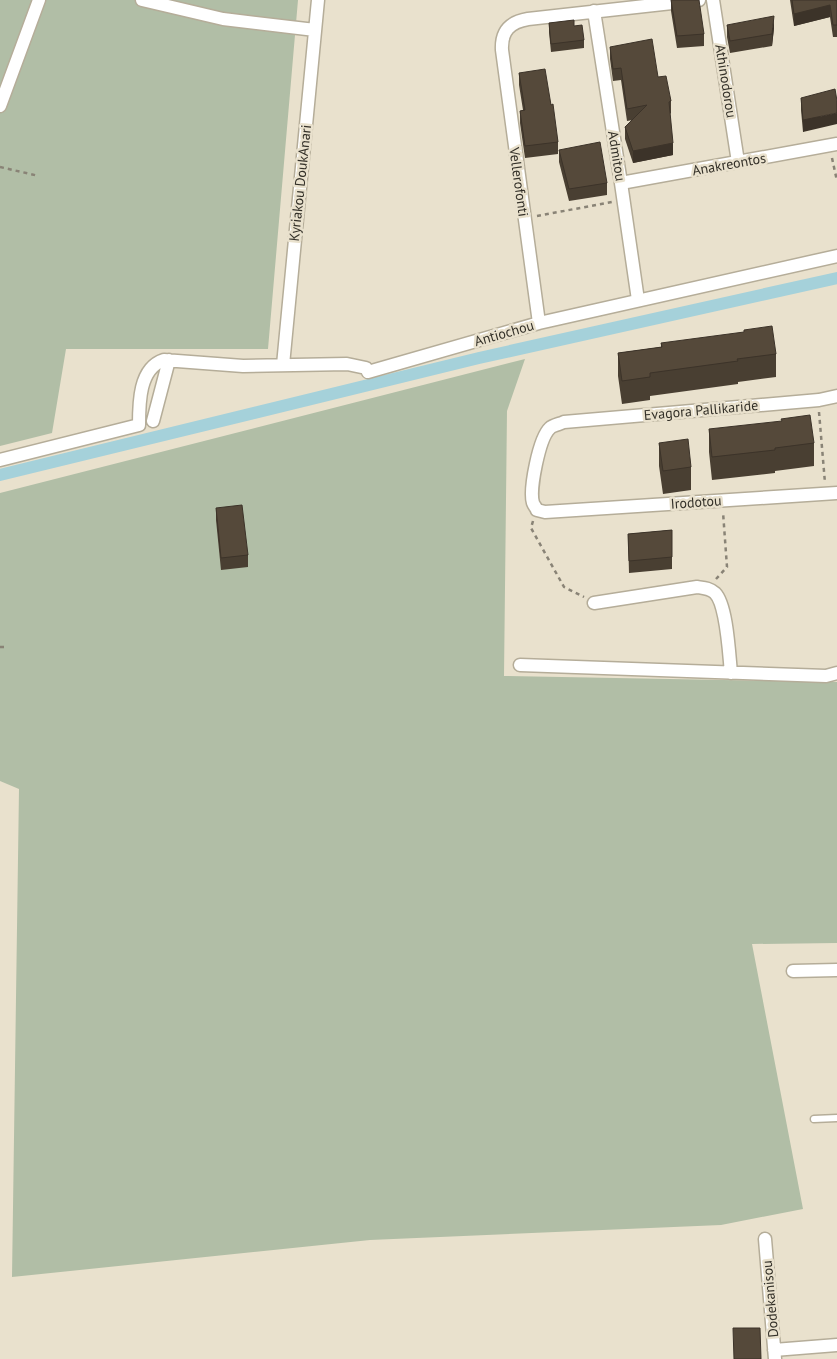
<svg xmlns="http://www.w3.org/2000/svg" width="837" height="1359" font-family="'PT Sans',sans-serif">
	<rect width="100%" height="100%" fill="#e9e1cd"/>
	<path fill="#b1bea6" d="M0,0H298L268,349H66L52,433L0,446Z
		M525,359L507,411L504,676L837,682V943L752,944L803,1209L721,1225L370,1240L12,1277L19,789L0,781V493Z"/>
	<g fill="none" stroke-linecap="round" stroke-linejoin="round">
		<path stroke="#a5d1da" stroke-width="12" d="M0,475L479,358L837,278"/>
		<defs>
			<path id="service" d="M814,1119L837,1118"/>
			<path id="minor" d="M142,0L223,19L315,30
				M713,0L738,162
				M594,11L621,183L638,300
				M0,106L39,0
				M621,183L837,144
				M539,323L502,50C501,31 510,22 528,19L699,0
				M283,365L318,0
				M837,396L819,400L564,422C560,424 553,425 550,428C539,438 529,490 533,503C533,504 537,509 537,510L545,512L837,493
				M153,421L169,360
				M0,460L139,425C139,403 139,368 164,360L243,366L347,364L366,368L368,372L539,323L837,256
				M594,603L697,587C704,588 709,588 715,593C727,605 729,654 731,673
				M520,665L826,676L837,673
				M793,971L837,970
				M765,1239L775,1359
				M774,1350L837,1345"/>
		</defs>
		<use href="#service" stroke="#b5ad99" stroke-width="9"/>
		<use href="#minor" stroke="#b5ad99" stroke-width="15"/>
		<path stroke="#898376" stroke-width="2.5" stroke-dasharray="4 4" stroke-linecap="butt" d="M832,158L837,181
			M0,167L39,176
			M537,216L612,202
			M819,412L825,483
			M533,521L531,528L564,587L584,597
			M716,579L727,567L723,512
			M0,647H5"/>
		<use href="#service" stroke="#fff" stroke-width="6"/>
		<use href="#minor" stroke="#fff" stroke-width="12"/>
	</g>
	<path fill="#493f32" d="M671,0L704,34V46L677,48L671,11Z
		M790,0H837V37H833L830,17L794,26Z
		M549,23L574,26L584,40V48L551,52L549,32Z
		M727,25L774,28L772,46L730,53L727,37Z
		M610,47L658,77L671,101V113L670,114L673,155L633,163L625,139V127L633,120L627,121L621,80L613,81L610,59Z
		M519,73L551,105L558,142V154L525,158L520,123V111L523,110L519,85Z
		M801,98L837,101L803,132L801,110Z
		M559,150L607,183V195L569,201L559,162Z
		M661,343L776,354V377L738,382V384L650,396V400L622,404L618,376V353L661,347Z
		M709,429L814,443V466L775,471V473L712,480L709,452Z
		M659,443L691,467V490L663,494L659,466Z
		M216,508L248,555V567L221,570L216,520Z
		M672,530V569L629,573L628,534Z"/>
	<path fill="#3c3329" d="M830,5V17L794,26V14Z
		M774,16V28L772,46V34Z
		M837,113V124L803,132V120Z
		M673,143V155L633,163V151Z"/>
	<path fill="#55493a" stroke="#3c3329" d="M671,0H699L704,34L677,36Z
		M792,0H837V25H833L830,5L794,14Z
		M774,16L772,34L730,41L727,25Z
		M574,20V26L582,25L584,40L551,44L549,23Z
		M652,39L658,77L666,76L671,101L669,102L673,143L633,151L625,127L647,105L627,109L621,68L613,69L610,47Z
		M545,69L551,105L553,104L558,142L525,146L520,111L525,110L519,73Z
		M835,89L837,101V113L803,120L801,98Z
		M600,142L607,183L569,189L559,150Z
		M772,326L776,354L737,359L738,361L650,373V377L622,381L618,353L662,347L661,343L744,332V330Z
		M810,415L814,443L775,448V450L712,457L709,429L782,421L781,419Z
		M688,439L691,467L663,471L659,443Z
		M242,505L248,555L221,558L216,508Z
		M672,530V557L629,561L628,534Z
		M733,1328H760L761,1359H734Z"/>
	<g text-anchor="middle" stroke-width="5" stroke-linejoin="round" paint-order="stroke">
		<g font-size="14" fill="#333028" stroke="#e9e1cd">
			<text transform="translate(726 81) rotate(81)" y="5">Athinodorou</text>
			<text transform="translate(617 156) rotate(81)" y="5">Admitou</text>
			<text transform="translate(729 164) rotate(-10)" y="5">Anakreontos</text>
			<text transform="translate(519 182) rotate(82)" y="5">Vellerofonti</text>
			<text transform="translate(300 183) rotate(-84)" y="5">Kyriakou DoukAnari</text>
			<text transform="translate(504 333) rotate(-16)" y="5">Antiochou</text>
			<text transform="translate(701 410) rotate(-5)" y="5">Evagora Pallikaride</text>
			<text transform="translate(696 502) rotate(-4)" y="5">Irodotou</text>
			<text transform="translate(770 1299) rotate(-95)" y="5">Dodekanisou</text>
		</g>
	</g>
</svg>
